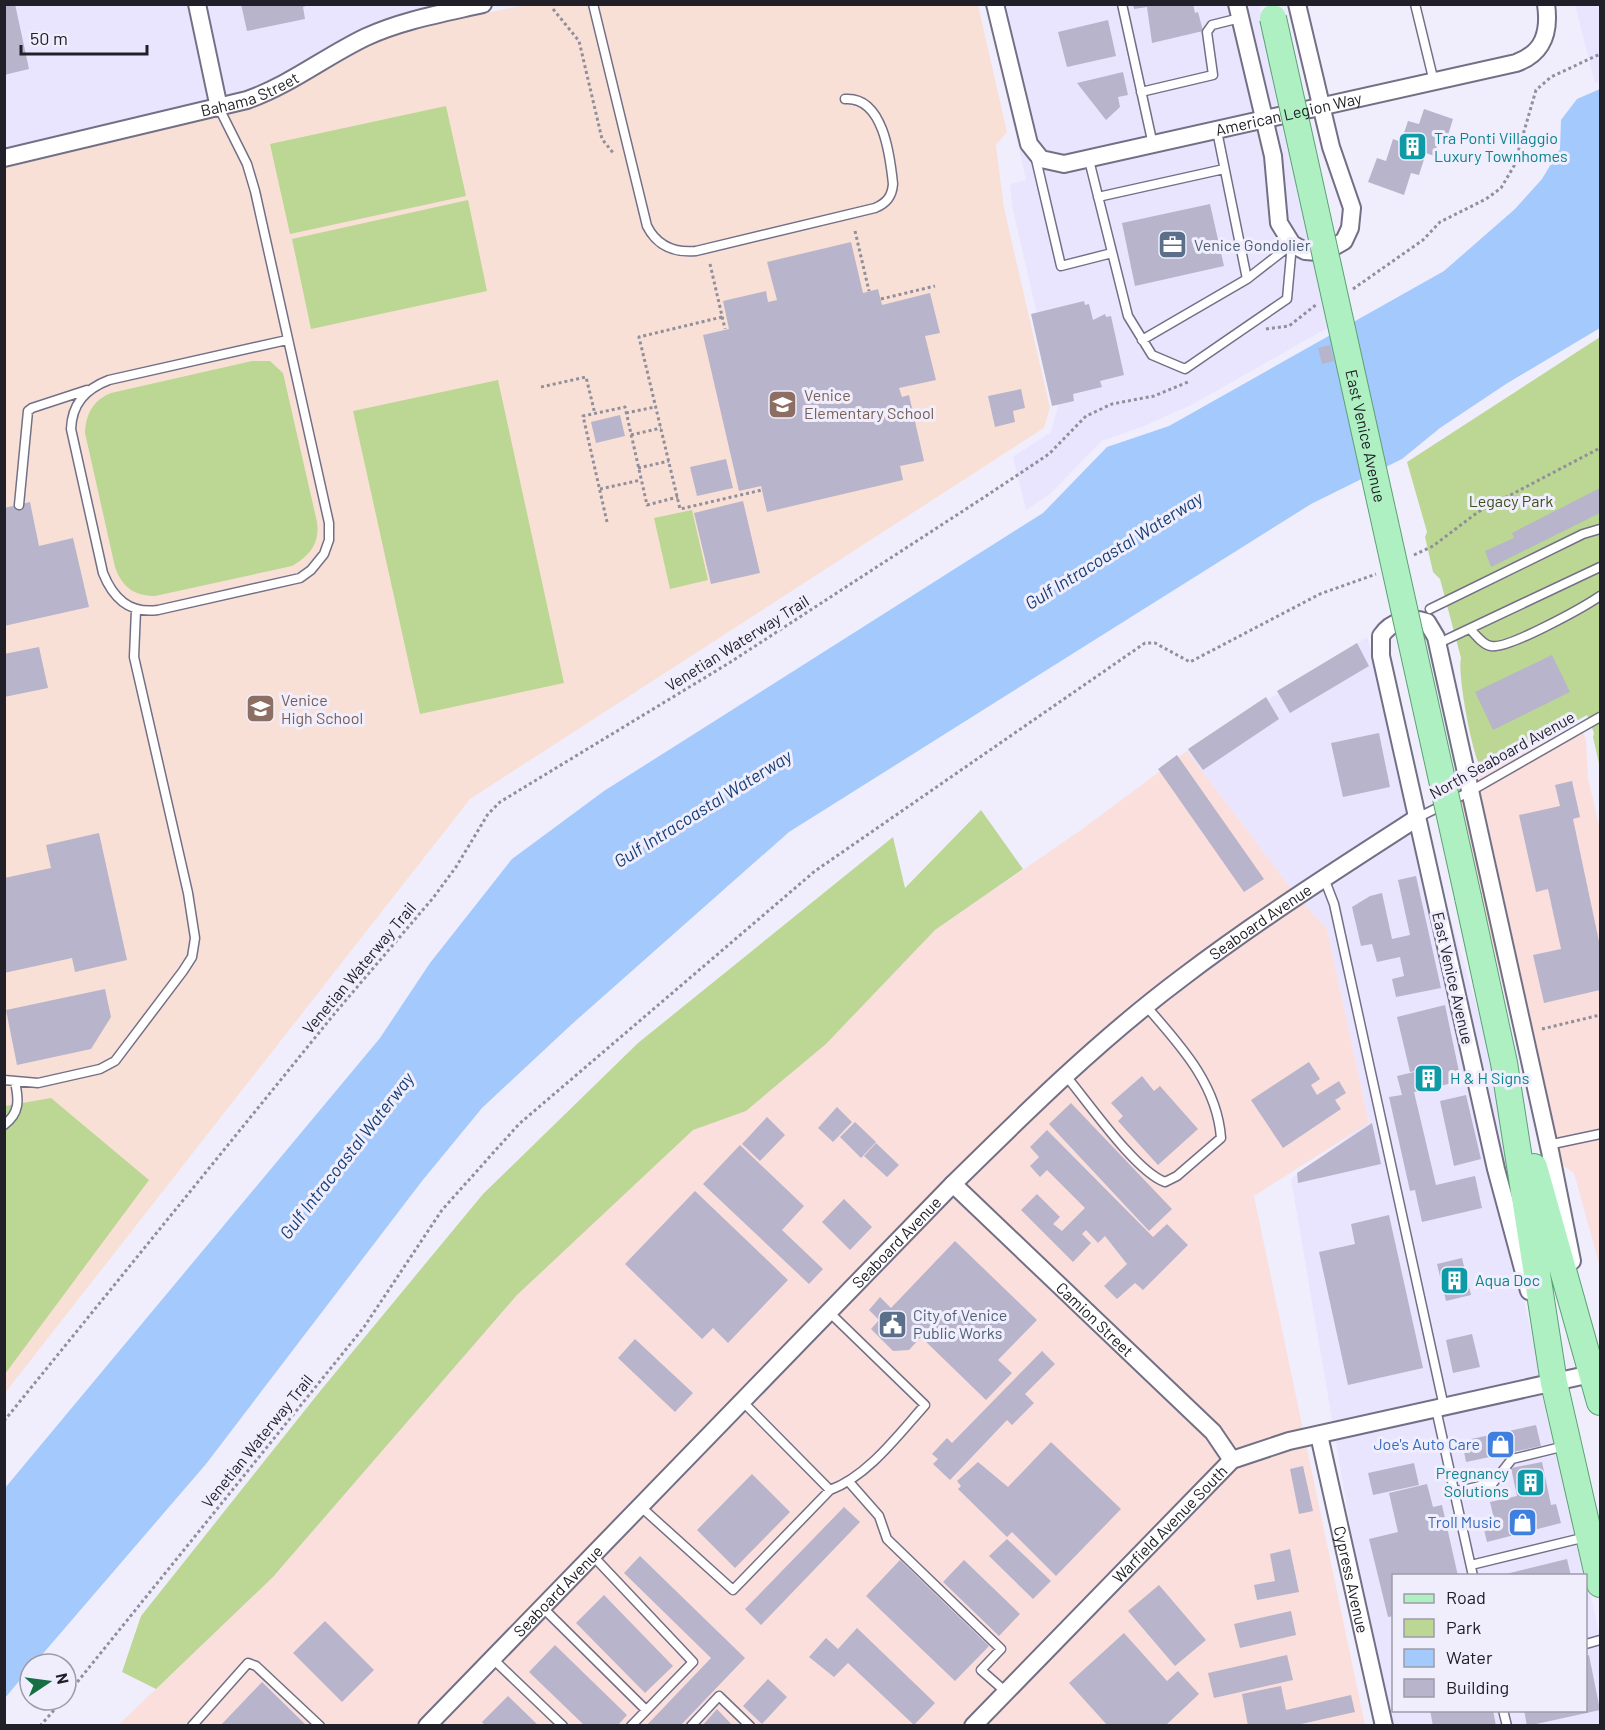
<svg xmlns="http://www.w3.org/2000/svg" width="1605" height="1730" font-family="Barlow,sans-serif">
	<rect width="100%" height="100%" fill="#f0eefd"/>
	<path fill="#e9e5ff" fill-rule="evenodd" d="M4,5H489L400,25L286,85L5,160Z
		M986,5H1259L1331,326L1193,404L1144,426L1102,441L1050,494L1026,510L1013,457L1051,432L1058,406L1012,206L1010,184L1026,180Z
		M1575,5H1600V81L1595,83Z
		M1367,637L1494,1065L1510,1165L1498,1186L1600,1637V1725H1384L1291,1179L1369,1122L1327,929L1296,895L1187,751ZM1394,1576H1586V1710H1394Z"/>
	<path fill="#fadfdc" d="M1580,725L1586,740L1588,778L1600,830V1267L1574,1173L1542,1152L1455,785Z
		M1187,751L1296,895L1327,929L1369,1123L1254,1196L1365,1725L117,1726L273,1577L517,1295L693,1129L746,1111L826,1044L935,930L1081,830Z"/>
	<path fill="#f9e0d6" d="M525,5H978L1007,132L996,145L1004,208L1050,408L1044,428L470,799L5,1393V168L248,109L290,91L379,40L433,24Z"/>
	<path fill="#bcd793" d="M446,106L466,196L290,234L270,144Z
		M468,200L487,291L311,329L292,239Z
		M1600,337V768L1593,737L1594,733L1587,715L1500,764L1481,768C1472,755 1457,673 1461,658L1440,579L1433,572L1425,537L1427,532L1407,462Z
		M252,361H270L283,373L317,522C320,543 310,556 292,566L155,596C134,596 122,587 115,567L85,433C86,414 93,400 111,393Z
		M498,380L564,683L420,714L353,411Z
		M692,510L708,580L670,589L654,518Z
		M981,810L1023,869L935,930L826,1044L746,1111L693,1130L517,1295L273,1577L156,1689L122,1672L141,1616L321,1390L483,1194L638,1043L893,837L905,888Z
		M51,1098L149,1180L5,1374V1106Z"/>
	<path fill="#a4c9fc" d="M1600,89V328L1506,384L1440,428L1402,459L1311,504L789,832L572,1024L482,1108L422,1181L206,1464L34,1664H30V1668L5,1698V1488L380,1038L430,963L512,859L604,791L1043,513L1107,447L1169,426L1444,271L1515,209L1542,179L1560,149L1561,120L1577,99Z"/>
	<path fill="#b7b4cb" d="M4,4H15L29,69L4,75Z
		M241,4H309V5L303,7L305,19L247,31Z
		M1133,4H1193L1195,13L1198,12L1203,31L1152,43L1147,7L1134,9Z
		M1108,20L1116,56L1067,67L1058,32Z
		M1123,72L1128,95L1118,97L1120,107L1106,120L1077,83Z
		M1424,109L1453,119L1448,135L1441,133L1434,156L1426,153L1419,175L1411,173L1404,195L1368,182L1377,158L1386,161L1393,139L1401,142L1408,121L1419,124Z
		M1210,204L1224,266L1135,286L1122,223Z
		M851,242L863,293L878,289L882,305L930,293L940,333L925,336L936,380L899,388L902,397L909,395L924,461L900,466L903,480L767,512L761,486L739,491L703,335L729,329L723,301L766,291L768,302L777,300L767,262Z
		M1084,301L1085,305L1089,304L1093,320L1105,314L1106,317L1111,316L1124,375L1100,381L1102,387L1073,394L1074,401L1052,406L1031,314Z
		M1330,345L1334,361L1322,364L1318,348Z
		M1021,389L1025,408L1013,411L1015,422L995,427L988,396Z
		M620,415L625,436L596,443L591,422Z
		M726,459L733,488L697,496L690,467Z
		M1600,488V513L1491,567L1485,551L1514,538L1512,533Z
		M743,501L760,573L711,584L694,513Z
		M30,502L39,546L73,538L89,607L4,626V508Z
		M1357,643L1369,666L1290,713L1277,691Z
		M39,647L48,688L4,697V654Z
		M1552,655L1570,692L1493,730L1475,692Z
		M1266,697L1279,719L1203,770L1188,749Z
		M1379,733L1390,787L1343,797L1331,743Z
		M1177,755L1264,879L1244,892L1158,769Z
		M1572,781L1580,817L1573,819L1600,946V990L1544,1003L1533,955L1561,949L1548,889L1536,892L1519,815L1560,806L1555,785Z
		M99,833L127,960L75,972L72,958L4,973V878L51,868L46,845Z
		M1416,876L1441,988L1396,997L1392,979L1404,976L1400,957L1377,962L1372,944L1361,946L1352,907L1370,896L1382,893L1392,939L1410,935L1398,880Z
		M105,989L111,1017L91,1049L17,1065L6,1010Z
		M1445,1005L1461,1081L1414,1092L1436,1185L1475,1176L1482,1208L1422,1222L1415,1190L1410,1191L1389,1097L1402,1095L1397,1076L1427,1069L1410,1072L1397,1017Z
		M1309,1062L1320,1079L1311,1085L1317,1095L1339,1081L1346,1093L1335,1100L1341,1109L1283,1148L1251,1100Z
		M1142,1076L1154,1091L1160,1086L1198,1129L1158,1165L1118,1121L1123,1116L1111,1103Z
		M1466,1095L1481,1159L1454,1166L1440,1101Z
		M1071,1103L1172,1209L1149,1231L1049,1124Z
		M837,1107L852,1122L833,1142L818,1128Z
		M767,1117L785,1135L760,1161L742,1144Z
		M855,1122L876,1142L861,1158L840,1137Z
		M1372,1123L1381,1164L1298,1183L1297,1173Z
		M1047,1130L1153,1237L1167,1224L1188,1245L1143,1290L1135,1283L1117,1299L1104,1286L1127,1264L1105,1236L1098,1243L1086,1230L1082,1234L1091,1243L1073,1262L1021,1210L1037,1194L1060,1217L1053,1224L1062,1231L1085,1208L1047,1170L1040,1177L1030,1166L1039,1157L1030,1147Z
		M876,1143L899,1165L887,1177L864,1156Z
		M740,1145L804,1206L782,1230L823,1269L809,1284L703,1184Z
		M695,1191L788,1280L728,1343L713,1328L702,1339L625,1264Z
		M844,1199L872,1227L850,1250L822,1222Z
		M1389,1215L1423,1368L1348,1385L1319,1252L1355,1244L1351,1224Z
		M955,1241L1037,1320L998,1360L1012,1373L986,1400L921,1337L909,1350L893,1351L871,1329L879,1320L869,1310L880,1297L891,1308Z
		M1462,1258L1471,1295L1446,1301L1437,1264Z
		M1472,1334L1480,1367L1453,1373L1446,1340Z
		M635,1339L693,1393L675,1412L618,1358Z
		M1042,1351L1055,1364L1025,1394L1034,1403L1012,1425L1007,1420L950,1480L933,1464L938,1459L932,1454L947,1438L952,1443Z
		M1536,1425L1541,1446L1466,1462L1462,1441Z
		M1051,1442L1121,1509L1056,1576L1012,1532L1007,1537L958,1489L961,1486L957,1481L978,1462L1008,1487Z
		M1542,1462L1551,1505L1556,1504L1561,1523L1487,1542L1482,1521L1494,1519L1490,1502L1517,1496L1511,1468Z
		M1414,1463L1419,1485L1373,1495L1368,1473Z
		M1303,1466L1313,1511L1299,1514L1290,1469Z
		M752,1474L790,1512L735,1568L697,1530Z
		M1427,1484L1433,1507L1442,1505L1458,1576H1394V1616L1388,1617L1369,1539L1398,1532L1389,1493Z
		M844,1507L860,1522L761,1625L745,1609Z
		M1007,1539L1051,1581L1033,1599L989,1556Z
		M1290,1549L1299,1592L1257,1600L1254,1585L1275,1581L1270,1554Z
		M640,1556L745,1658L680,1726H646L711,1658L624,1573Z
		M1567,1559L1571,1576H1502V1575Z
		M900,1560L989,1646L955,1681L866,1596Z
		M964,1560L1020,1614L999,1636L943,1582Z
		M1159,1585L1206,1640L1175,1666L1128,1611Z
		M604,1595L673,1666L645,1693L576,1623Z
		M1291,1611L1296,1635L1240,1648L1234,1624Z
		M325,1621L374,1670L342,1702L293,1653Z
		M857,1628L935,1703L914,1725L848,1663L834,1677L809,1657L826,1638L838,1649Z
		M1124,1633L1167,1681L1178,1671L1199,1694L1165,1726H1108L1069,1683Z
		M555,1645L627,1715L617,1726H585L529,1672Z
		M1287,1655L1293,1680L1214,1698L1208,1673Z
		M1589,1655L1600,1710L1527,1726L1524,1710H1586V1656Z
		M768,1679L787,1697L762,1724L743,1706Z
		M262,1682L307,1726H220Z
		M1281,1686L1286,1710L1351,1695L1355,1712L1292,1726H1248L1242,1694Z
		M508,1696L539,1726H485L482,1722Z
		M717,1709L733,1726H702Z
		M1430,1710H1493L1496,1726H1433Z"/>
	<g fill="none" stroke-linecap="round" stroke-linejoin="round">
		<defs>
			<path id="lane" d="M593,4L647,226C657,246 675,253 696,251L875,208C887,203 892,196 893,184C890,155 883,96 845,99
				M1122,4L1153,145
				M1415,4L1434,82
				M1141,92L1213,75L1207,32L1212,25L1240,18
				M219,108L247,164L255,191L329,523V540L324,554L311,570L300,578L158,610C129,614 113,598 103,573L71,429C72,404 85,389 109,380L287,340
				M1217,131L1247,279L1292,244
				M1035,155L1061,266L1112,253
				M1089,160L1128,316L1152,355L1185,369L1287,299L1292,244
				M1098,197L1224,169
				M1142,340L1247,279
				M19,505L28,411L32,408L87,390
				M1430,609L1583,534L1600,529
				M1470,629C1475,634 1483,645 1491,646C1507,650 1584,607 1600,596
				M1437,644L1600,567
				M1417,818L1469,792L1600,717
				M1324,878L1334,904L1444,1407
				M1066,1076C1088,1102 1136,1172 1165,1182L1177,1176L1221,1138C1217,1084 1180,1045 1146,1006
				M4,1080L38,1083L100,1069L115,1061L183,971L192,957L195,938L188,893L134,657L136,610
				M4,1125C20,1113 19,1100 15,1082
				M1548,1145L1600,1134
				M743,1402L830,1490C868,1476 898,1435 925,1405L829,1312
				M1436,1409L1473,1576
				M850,1483L879,1516L887,1539L1001,1649L981,1670L1006,1692
				M1455,1492L1493,1483L1512,1459L1565,1446
				M641,1507L733,1590L830,1490
				M593,1556L693,1662L631,1726
				M1471,1565L1586,1537
				M543,1608L646,1710
				M1586,1644L1600,1640
				M493,1659L563,1726
				M1503,1710L1507,1726
				M192,1726L248,1663L256,1666L320,1726
				M691,1726L719,1696L750,1726"/>
			<g id="street">
				<path d="M197,4L219,108"/>
				<path id="s1" d="M995,4L1029,144L1041,159L1064,164L1516,63C1544,53 1550,32 1546,4"/>
				<path d="M1237,4L1273,156L1279,223L1292,244L1305,251L1318,252L1330,249L1344,241L1350,228L1352,208L1331,147L1297,4"/>
				<path id="s2" d="M4,158L247,100C290,85 326,56 366,37C403,20 444,13 483,4"/>
				<path id="s3" d="M953,1184L1213,1432L1232,1460"/>
				<path d="M1529,1291L1496,1169L1381,656V636C1391,621 1409,616 1427,622L1436,637L1550,1151L1572,1261"/>
				<path id="s4" d="M1319,1435L1384,1726"/>
				<path id="s5" d="M427,1726L953,1184C1026,1112 1100,1039 1183,977C1258,920 1338,869 1417,818"/>
				<path id="s6" d="M973,1726L1232,1460L1289,1441L1600,1372"/>
			</g>
			<path id="primary" d="M1468,897L1504,1063L1554,1383L1600,1584
				M1534,1167L1600,1402"/>
		</defs>
		<use href="#lane" stroke="#737086" stroke-width="11"/>
		<use href="#street" stroke="#737086" stroke-width="20"/>
		<use href="#primary" stroke="#5aa173" stroke-width="28"/>
		<path stroke="#908f9b" stroke-width="3" stroke-dasharray="3 3" stroke-linecap="butt" d="M553,9L579,41L602,139L614,154
			M855,231L869,291
			M710,264L725,329
			M1353,289L1423,240L1440,222L1486,199L1501,188L1514,166L1536,90L1551,77L1600,54
			M881,299L935,286
			M722,317L639,337L680,509L762,490
			M1266,329L1289,326L1317,304
			M541,387L586,377L595,414
			M626,413L655,407
			M631,435L661,428
			M638,468L669,461
			M600,489L641,480
			M607,522L583,416L625,407L647,505L678,497
			M1414,555L1433,546L1478,512L1600,448
			M1542,1029L1600,1015
			M4,1421L335,1013L433,898L456,867L488,814L500,802L729,663L986,496L1049,454L1086,416L1112,404L1154,396L1188,382
			M66,1696L364,1327L442,1210L519,1124L815,871L1145,643H1155L1190,662L1320,594L1376,574
			M40,1726L63,1700"/>
		<use href="#lane" stroke="#fff" stroke-width="8"/>
		<use href="#street" stroke="#fff" stroke-width="16"/>
		<use href="#primary" stroke="#aff0c3" stroke-width="26"/>
		<defs>
			<g id="primary-bridge">
				<path id="s7" d="M1273,18L1468,897"/>
			</g>
		</defs>
		<use href="#primary-bridge" stroke="#5aa173" stroke-width="28" stroke-linecap="butt"/>
		<use href="#primary-bridge" stroke="#aff0c3" stroke-width="26"/>
	</g>
	<defs>
		<symbol id="building-square" viewBox="-11 -11 22 22"><rect x="-9" y="-9" width="18" height="18" rx="4" fill="#0f9aa8" stroke="#f0eefd"/><path d="M-4-6H4V6H1V3H-1V6H-4ZM-2.5-4.3h1.7v1.8h-1.7ZM.8-4.3h1.7v1.8H.8ZM-2.5-1h1.7V.8h-1.7ZM.8-1h1.7V.8H.8Z" fill="#fff"/></symbol>
		<symbol id="office-square" viewBox="-11 -11 22 22"><rect x="-9" y="-9" width="18" height="18" rx="4" fill="#5c6f8a" stroke="#f0eefd"/><path d="M-6-3h4V-5.5h4V-3h4V5H-6ZM-1-4.5V-3h2v-1.5ZM-6 0V1H6V0Z" fill="#fff"/></symbol>
		<symbol id="school-square" viewBox="-11 -11 22 22"><rect x="-9" y="-9" width="18" height="18" rx="4" fill="#8d6e63" stroke="#f0eefd"/><path d="M0-5L7-2L0 1L-7-2ZM-4 1L0 2.5L4 1V4Q0 6-4 4Z" fill="#fff"/></symbol>
		<symbol id="civic-square" viewBox="-11 -11 22 22"><rect x="-9" y="-9" width="18" height="18" rx="4" fill="#5c6f8a" stroke="#f0eefd"/><path d="M-.6-6.5H3V-4.5H.6V-3L4-1V1h2V6H-6V1h2V-1L-.6-3ZM-1.2 2.5V6h2.4V2.5Z" fill="#fff"/></symbol>
		<symbol id="shop-square" viewBox="-11 -11 22 22"><rect x="-9" y="-9" width="18" height="18" rx="4" fill="#3f7fe0" stroke="#f0eefd"/><path d="M-5-2.5h2.3a2.7 3.5 0 0 1 5.4 0H5L5.5 6h-11ZM-1.5-2.5h3a1.5 2.3 0 0 0-3 0Z" fill="#fff"/></symbol>
	</defs>
	<g fill-rule="evenodd">
		<use href="#building-square" x="1396" y="130" width="33" height="33"/>
		<use href="#office-square" x="1156" y="228" width="33" height="33"/>
		<use href="#school-square" x="766" y="388" width="33" height="33"/>
		<use href="#school-square" x="244" y="692" width="33" height="33"/>
		<use href="#building-square" x="1412" y="1062" width="33" height="33"/>
		<use href="#building-square" x="1438" y="1264" width="33" height="33"/>
		<use href="#civic-square" x="876" y="1308" width="33" height="33"/>
		<use href="#shop-square" x="1484" y="1428" width="33" height="33"/>
		<use href="#building-square" x="1514" y="1466" width="33" height="33"/>
		<use href="#shop-square" x="1506" y="1506" width="33" height="33"/>
	</g>
	<g text-anchor="middle" stroke-width="6" stroke-linejoin="round" paint-order="stroke">
		<g font-size="16" fill="#212028" stroke="#f0eefd">
			<text dy="6" stroke="none"><textPath href="#s2" startOffset="254">Bahama Street</textPath></text>
			<text dy="6" stroke="none"><textPath href="#s1" startOffset="417">American Legion Way</textPath></text>
			<text dy="6" stroke="none"><textPath href="#s7" startOffset="428">East Venice Avenue</textPath></text>
			<text transform="translate(737 643) rotate(-32)" y="6">Venetian Waterway Trail</text>
			<text transform="translate(1502 755) rotate(-29)" y="6">North Seaboard Avenue</text>
			<text dy="6" stroke="none"><textPath href="#s5" startOffset="1160">Seaboard Avenue</textPath></text>
			<text transform="translate(359 968) rotate(-50)" y="6">Venetian Waterway Trail</text>
			<text transform="translate(1453 978) rotate(77)" y="6">East Venice Avenue</text>
			<text dy="6" stroke="none"><textPath href="#s5" startOffset="674">Seaboard Avenue</textPath></text>
			<text dy="6" stroke="none"><textPath href="#s3" startOffset="196">Camion Street</textPath></text>
			<text transform="translate(257 1441) rotate(-51)" y="6">Venetian Waterway Trail</text>
			<text dy="6" stroke="none"><textPath href="#s6" startOffset="282">Warfield Avenue South</textPath></text>
			<text dy="6" stroke="none"><textPath href="#s4" startOffset="148">Cypress Avenue</textPath></text>
			<text dy="6" stroke="none"><textPath href="#s5" startOffset="188">Seaboard Avenue</textPath></text>
		</g>
		<g font-size="16" fill="#0d838f" stroke="#f0eefd" text-anchor="start">
			<text x="1434" y="144">Tra Ponti Villaggio<tspan x="1434" dy="18">Luxury Townhomes</tspan></text>
			<text x="1450" y="1084">H &amp; H Signs</text>
			<text x="1475" y="1286">Aqua Doc</text>
			<text x="1509" y="1479" text-anchor="end">Pregnancy<tspan x="1509" dy="18">Solutions</tspan></text>
		</g>
		<g font-size="16" fill="#4e5e75" stroke="#f0eefd" text-anchor="start">
			<text x="1194" y="251">Venice Gondolier</text>
			<text x="913" y="1321">City of Venice<tspan x="913" dy="18">Public Works</tspan></text>
		</g>
		<g font-size="16" fill="#785e54" stroke="#f0eefd" text-anchor="start">
			<text x="804" y="401">Venice<tspan x="804" dy="18">Elementary School</tspan></text>
			<text x="281" y="706">Venice<tspan x="281" dy="18">High School</tspan></text>
		</g>
		<g font-size="16" fill="#3c4f1a" stroke="#f0eefd">
			<text x="1511" y="507">Legacy Park</text>
		</g>
		<g font-size="16" fill="#366cbe" stroke="#f0eefd" text-anchor="end">
			<text x="1480" y="1450">Joe's Auto Care</text>
			<text x="1501" y="1528">Troll Music</text>
		</g>
		<g font-size="18" font-style="italic" fill="#123d75" stroke="#f0eefd">
			<text transform="translate(1114 551) rotate(-32)" y="6">Gulf Intracoastal Waterway</text>
			<text transform="translate(703 809) rotate(-32)" y="6">Gulf Intracoastal Waterway</text>
			<text transform="translate(347 1156) rotate(-52)" y="6">Gulf Intracoastal Waterway</text>
		</g>
	</g>
	<rect width="1605" height="1730" fill="none" stroke="#212028" stroke-width="12"/>
	<rect x="1392" y="1574" width="195" height="138" fill="#f0eefd" stroke="#9d9ca8" stroke-width="1.5"/>
	<rect x="1404" y="1594" width="30" height="9" fill="#aff0c3" stroke="#9d9ca8" stroke-width="1.5"/>
	<text x="1446" y="1604" font-size="18" fill="#212028">Road</text>
	<rect x="1404" y="1619" width="30" height="18" fill="#bcd793" stroke="#9d9ca8" stroke-width="1.5"/>
	<text x="1446" y="1634" font-size="18" fill="#212028">Park</text>
	<rect x="1404" y="1649" width="30" height="18" fill="#a4c9fc" stroke="#9d9ca8" stroke-width="1.5"/>
	<text x="1446" y="1664" font-size="18" fill="#212028">Water</text>
	<rect x="1404" y="1679" width="30" height="18" fill="#b7b4cb" stroke="#9d9ca8" stroke-width="1.5"/>
	<text x="1446" y="1694" font-size="18" fill="#212028">Building</text>
	<g transform="translate(48 1682) rotate(77)"><circle r="28" fill="#f0eefd" stroke="#9d9ca8" stroke-width="1.5"/>
	<path d="M0-4.5L10 22L0 15L-10 22Z" fill="#167044"/>
	<text y="-9" font-size="16" font-weight="bold" text-anchor="middle" fill="#212028">N</text>
	</g>
	<path d="M21 45v9h126v-9" fill="none" stroke="#212028" stroke-width="3"/>
	<text x="30" y="45" font-size="18" fill="#212028" stroke="#f0eefd" stroke-width="4.5" paint-order="stroke">50 m</text>
</svg>
